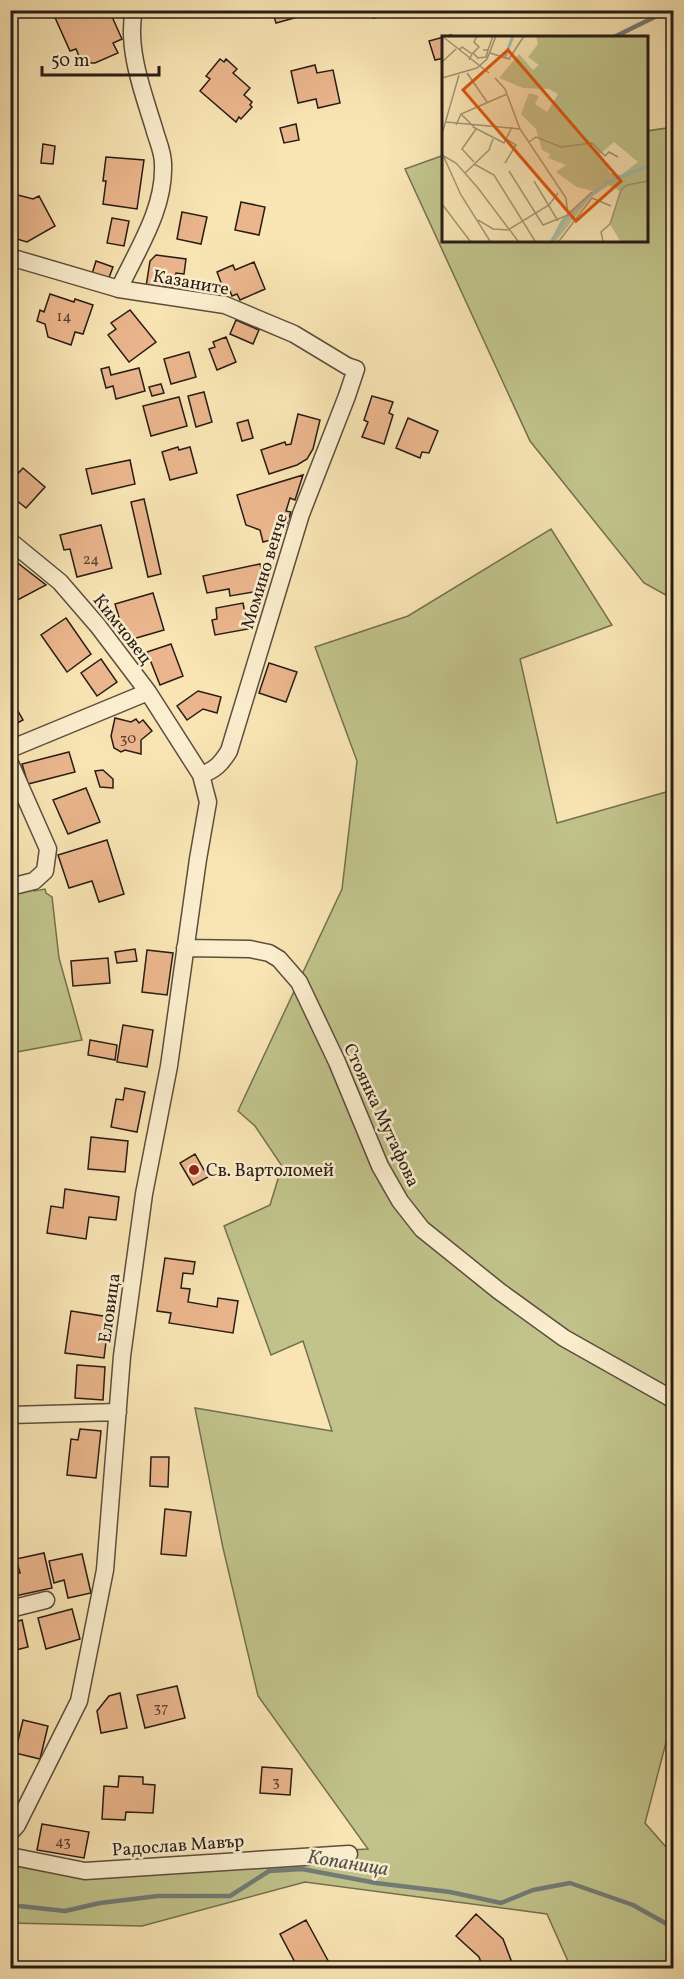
<svg xmlns="http://www.w3.org/2000/svg" width="684" height="1979" font-family="Vollkorn,serif">
	<rect width="100%" height="100%" fill="#f9e5b4"/>
	<filter id="stains"><feTurbulence type="fractalNoise" baseFrequency=".00333" numOctaves="4"/><feColorMatrix values="0 0 0 0 .2 0 0 0 0 .09 0 0 0 0 .02 0 0 0 .5 -.17"/></filter>
	<radialGradient id="worn" r=".72"><stop offset=".6" stop-color="#630" stop-opacity="0"/><stop offset="1" stop-color="#630" stop-opacity=".3"/></radialGradient>
	<path fill="#c1c38b" stroke="#747050" stroke-width="1.5" d="M673,127H674L673,599L644,583L530,441L405,169L444,155V240H646L647,131Z
		M551,529L612,625L520,659L557,823L673,790L674,1712L645,1823L673,1855V1968H571L547,1914L305,1882L142,1926L11,1923L10,1867L368,1849L258,1696L223,1548L195,1408L332,1431L303,1341L271,1355L224,1226L270,1205L282,1166L255,1126L238,1111L342,889L357,761L315,647L408,616Z
		M33,888L34,891L45,889L46,893L52,897L59,958L82,1040L11,1053V895Z"/>
	<g fill="none" stroke-linecap="round" stroke-linejoin="round">
		<path stroke="#727c77" stroke-width="4.5" d="M612,38L669,10
			M10,1905L65,1911L100,1903L158,1896H230L269,1871L302,1869L376,1883L450,1892L501,1903L533,1890L570,1883L633,1905L674,1928"/>
	</g>
	<path fill="#ebb68d" stroke="#281c16" stroke-width="1.5" d="M59,10H109L122,39L113,43L118,53L95,63H87L79,56L76,49L70,51L53,13Z
		M272,10H315L316,12L276,23Z
		M371,10H404L373,18Z
		M451,35V38H444V58L435,60L429,41Z
		M220,59L224,62L226,59L237,69L233,73L250,88L244,95L252,102L250,105L252,107L241,119L239,117L236,122L200,91L210,79L206,76Z
		M315,65L317,73L333,70L340,103L318,108L316,99L298,103L291,71Z
		M296,124L299,140L284,143L280,128Z
		M43,144L55,146L53,164L41,163Z
		M106,157L144,160L137,209L103,204L106,181H103Z
		M10,193L33,199L39,196L55,226L27,242L10,237Z
		M241,202L265,207L259,235L235,230Z
		M182,212L207,217L201,244L177,239Z
		M112,218L129,221L124,246L107,243Z
		M156,255L186,259L184,274L176,273L173,288L163,286V290L146,287L150,261Z
		M96,261L113,267L107,283L91,277Z
		M254,262L265,289L240,300L237,294L232,296L230,291L225,293L217,272L233,265L235,270Z
		M50,294L74,302L75,299L93,305L83,334L75,332L71,345L48,337L45,324L37,321L40,310L44,312Z
		M130,310L156,342L129,362L108,335L116,329L111,323Z
		M236,320L259,330L253,344L230,334Z
		M226,337L236,362L217,370L209,349L215,347L213,342Z
		M189,352L196,377L171,384L164,359Z
		M109,367L111,375L139,368L145,391L116,399L113,386L106,388L101,369Z
		M161,384L164,393L152,396L149,387Z
		M204,392L212,422L196,427L188,396Z
		M372,396L393,402L389,413L393,415L384,444L362,437L368,422L364,420Z
		M179,397L187,426L151,436L143,406Z
		M298,414L320,420L313,449L307,459L297,465L269,474L261,450L285,442L286,445L291,444Z
		M408,418L438,431L429,453L422,452L420,458L396,448Z
		M248,420L253,438L242,441L237,423Z
		M178,447L179,450L190,447L197,473L170,480L162,452Z
		M130,460L135,484L92,494L86,469Z
		M23,468L45,487L26,508L10,495V482Z
		M303,475L295,500L290,498L286,511L291,512L285,529L279,527L278,538L263,542L260,530L246,525L237,495Z
		M144,499L161,574L148,577L131,502Z
		M101,525L112,568L77,577L70,549L64,550L60,535Z
		M10,557L46,585L10,604Z
		M260,564L264,581L257,582L259,591L230,596L229,589L207,593L203,576Z
		M153,593L164,630L126,641L115,604Z
		M243,603L248,629L215,635L212,620L217,619L216,608Z
		M66,618L91,654L67,672L41,635Z
		M171,644L183,676L160,685L147,652Z
		M101,659L117,682L97,696L81,673Z
		M269,663L297,672L286,702L259,693Z
		M198,691L221,697L217,713L203,709L187,720L177,706Z
		M10,697L23,720L10,727Z
		M115,718L131,722L136,719L139,723L143,720L152,731L141,740V754L125,750L121,752L114,748L111,736Z
		M69,752L75,772L28,784L22,764Z
		M103,770L113,779V788L100,787L95,771Z
		M86,788L100,822L68,834L53,800Z
		M107,840L124,894L99,902L92,881L69,888L58,855Z
		M135,949L137,961L117,963L115,952Z
		M147,950L173,953L167,995L142,992Z
		M108,958L110,983L73,986L71,961Z
		M123,1025L153,1030L147,1067L117,1062Z
		M90,1040L117,1045L115,1060L88,1055Z
		M125,1088L145,1092L137,1132L111,1127L116,1099L123,1100Z
		M91,1137L128,1141L125,1172L88,1169Z
		M195,1154L208,1177L193,1185L180,1163Z
		M65,1189L119,1197L116,1220L89,1217L86,1239L47,1233L51,1206L63,1208Z
		M165,1258L195,1262L193,1274L183,1273L181,1288L190,1289L188,1302L217,1307L218,1298L238,1301L233,1333L169,1323L171,1313L157,1311Z
		M71,1311L109,1317L104,1358L65,1353Z
		M77,1365L105,1367L103,1400L75,1398Z
		M80,1429L101,1431L96,1478L67,1475L71,1439L78,1440Z
		M151,1457H169L168,1487L150,1486Z
		M165,1509L191,1512L186,1556L161,1554Z
		M44,1553L52,1588L10,1597V1575L20,1573L16,1559Z
		M82,1554L91,1593L68,1598L64,1580L54,1583L49,1561Z
		M72,1609L80,1639L46,1649L38,1618Z
		M22,1620L28,1647L12,1651L10,1623Z
		M177,1686L185,1718L145,1728L137,1695Z
		M120,1693L127,1728L101,1733L97,1711L109,1696Z
		M23,1720L48,1726L40,1759L15,1753Z
		M262,1767L292,1769L290,1795L260,1793Z
		M119,1776L143,1777V1784L155,1785L153,1813L126,1812L125,1820L102,1819L104,1786L118,1787Z
		M42,1824L89,1832L84,1858L37,1850Z
		M476,1914L503,1939L514,1968H483L479,1957L456,1936Z
		M306,1920L332,1968H298L280,1934Z"/>
	<g fill="none" stroke-linecap="round" stroke-linejoin="round">
		<defs>
			<path id="street" d="M10,257L119,289L225,305L294,334L347,366L356,369L347,396L301,514L229,751C221,764 215,770 201,775
				M119,289C137,250 165,209 163,164C163,151 157,140 154,128C143,92 126,48 134,10
				M10,541L60,582L98,626L148,692L201,775L208,802L198,859L169,1066L144,1194L122,1356L105,1570L79,1701L17,1825L10,1833
				M10,749L148,692
				M10,763L48,849L45,871L34,881L10,887
				M185,948L250,949L269,953L279,959L299,982L337,1062L380,1166L400,1201L422,1229L499,1291L564,1338L674,1400
				M10,1415L118,1412
				M10,1609L46,1600
				M10,1856L85,1871L349,1854"/>
		</defs>
		<use href="#street" stroke="#5c4e3e" stroke-width="19"/>
		<use href="#street" stroke="#fbeece" stroke-width="16"/>
	</g>
	<circle fill="#8f2418" stroke="#fbeece" stroke-width="2" cx="194" cy="1170" r="6"/>
	<g text-anchor="middle" stroke-width="5" stroke-linejoin="round" paint-order="stroke">
		<g font-size="15" fill="#594234">
			<text x="64" y="321">14</text>
			<text x="91" y="564">24</text>
			<text x="128" y="743">30</text>
			<text x="161" y="1712">37</text>
			<text x="276" y="1786">3</text>
			<text x="63" y="1846">43</text>
		</g>
		<g font-size="18" fill="#281c16" stroke="#fbeece">
			<text transform="translate(191 282) rotate(10)" y="6">Казаните</text>
			<text transform="translate(264 571) rotate(-73)" y="6">Момино венче</text>
			<text transform="translate(123 629) rotate(52)" y="6">Кимчовец</text>
			<text transform="translate(382 1115) rotate(65)" y="6">Стоянка Мутафова</text>
			<text transform="translate(109 1308) rotate(-82)" y="6">Еловица</text>
			<text transform="translate(178 1845) rotate(-4)" y="6">Радослав Мавър</text>
		</g>
		<g font-size="18" fill="#281c16" stroke="#fbeece" text-anchor="start">
			<text x="206" y="1176">Св. Вартоломей</text>
		</g>
		<g font-size="20" font-style="italic" fill="#53544f" stroke="#fbeece">
			<text transform="translate(348 1862) rotate(9)" y="7">Копаница</text>
		</g>
	</g>
	<g transform="translate(442 36)">
		<rect width="206" height="206" fill="#f9e5b4"/>
		<path d="M94,0H205V205H178L168,188L178,155L167,149L149,161L114,205H108L119,184L151,155L135,151L114,136L124,129L106,122L108,118L100,114L94,93L79,78L87,57L97,60L93,68L105,76L116,58L107,53L81,52L57,42L77,18L91,34L97,29L86,21L96,8ZM172,106L196,126L179,139L168,137L158,118Z" fill="#c1c38b" fill-rule="evenodd"/>
		<path fill="none" stroke="#a3bcb8" stroke-width="3" d="M63,21L71,0M110,205L123,183L148,160L166,146L206,130"/>
		<path fill="none" stroke="#a59575" stroke-width="1.5" d="M0,0L47,37M35,0L32,6L37,11L31,17L36,22L44,21L46,14M17,14L20,11L30,18L27,24M41,14H46L51,0M48,17L67,23L82,0M0,26L14,13M25,37L45,66M0,42L35,32L45,23L54,0M53,42L63,53L78,93L124,162L126,179L101,189L67,135M19,78L32,91M4,86L78,93M14,89L19,78L65,58M31,91L62,107L70,91M0,98L17,39M87,106L94,101L119,111L150,107L163,120L167,116L176,121M0,117L19,159L48,205M0,119L14,127L36,152L76,205M32,126L20,113L34,93M63,127L74,109L64,103M32,128L52,139L93,205M23,137L47,114L51,103M92,145L116,185M0,168L28,205M127,177L150,156M36,184L51,193L66,194L107,169L116,157M117,205L150,162L169,170M161,205L159,196L168,188L179,154L185,149L206,145"/>
		<path fill="#de560c" fill-opacity="0.15" stroke="#de560c" stroke-width="3" d="M66,14L179,145L134,185L21,54Z"/>
		<rect width="206" height="206" fill="none" stroke="#281c16" stroke-width="3"/>
	</g>
	<rect width="684" height="1979" fill="none" stroke="#f9e5b4" stroke-width="36"/>
	<rect x="12" y="12" width="660" height="1955" fill="none" stroke="#281c16" stroke-width="3"/>
	<rect x="18" y="18" width="648" height="1943" fill="none" stroke="#281c16" stroke-width="1.5"/>
	<path d="M42 66v9h117v-9" fill="none" stroke="#281c16" stroke-width="3"/>
	<text x="51" y="66" font-size="18" fill="#281c16" stroke="#fbeece" stroke-width="4.5" paint-order="stroke">50 m</text>
	<rect width="100%" height="100%" filter="url(#stains)"/>
	<rect width="100%" height="100%" fill="url(#worn)"/>
</svg>
